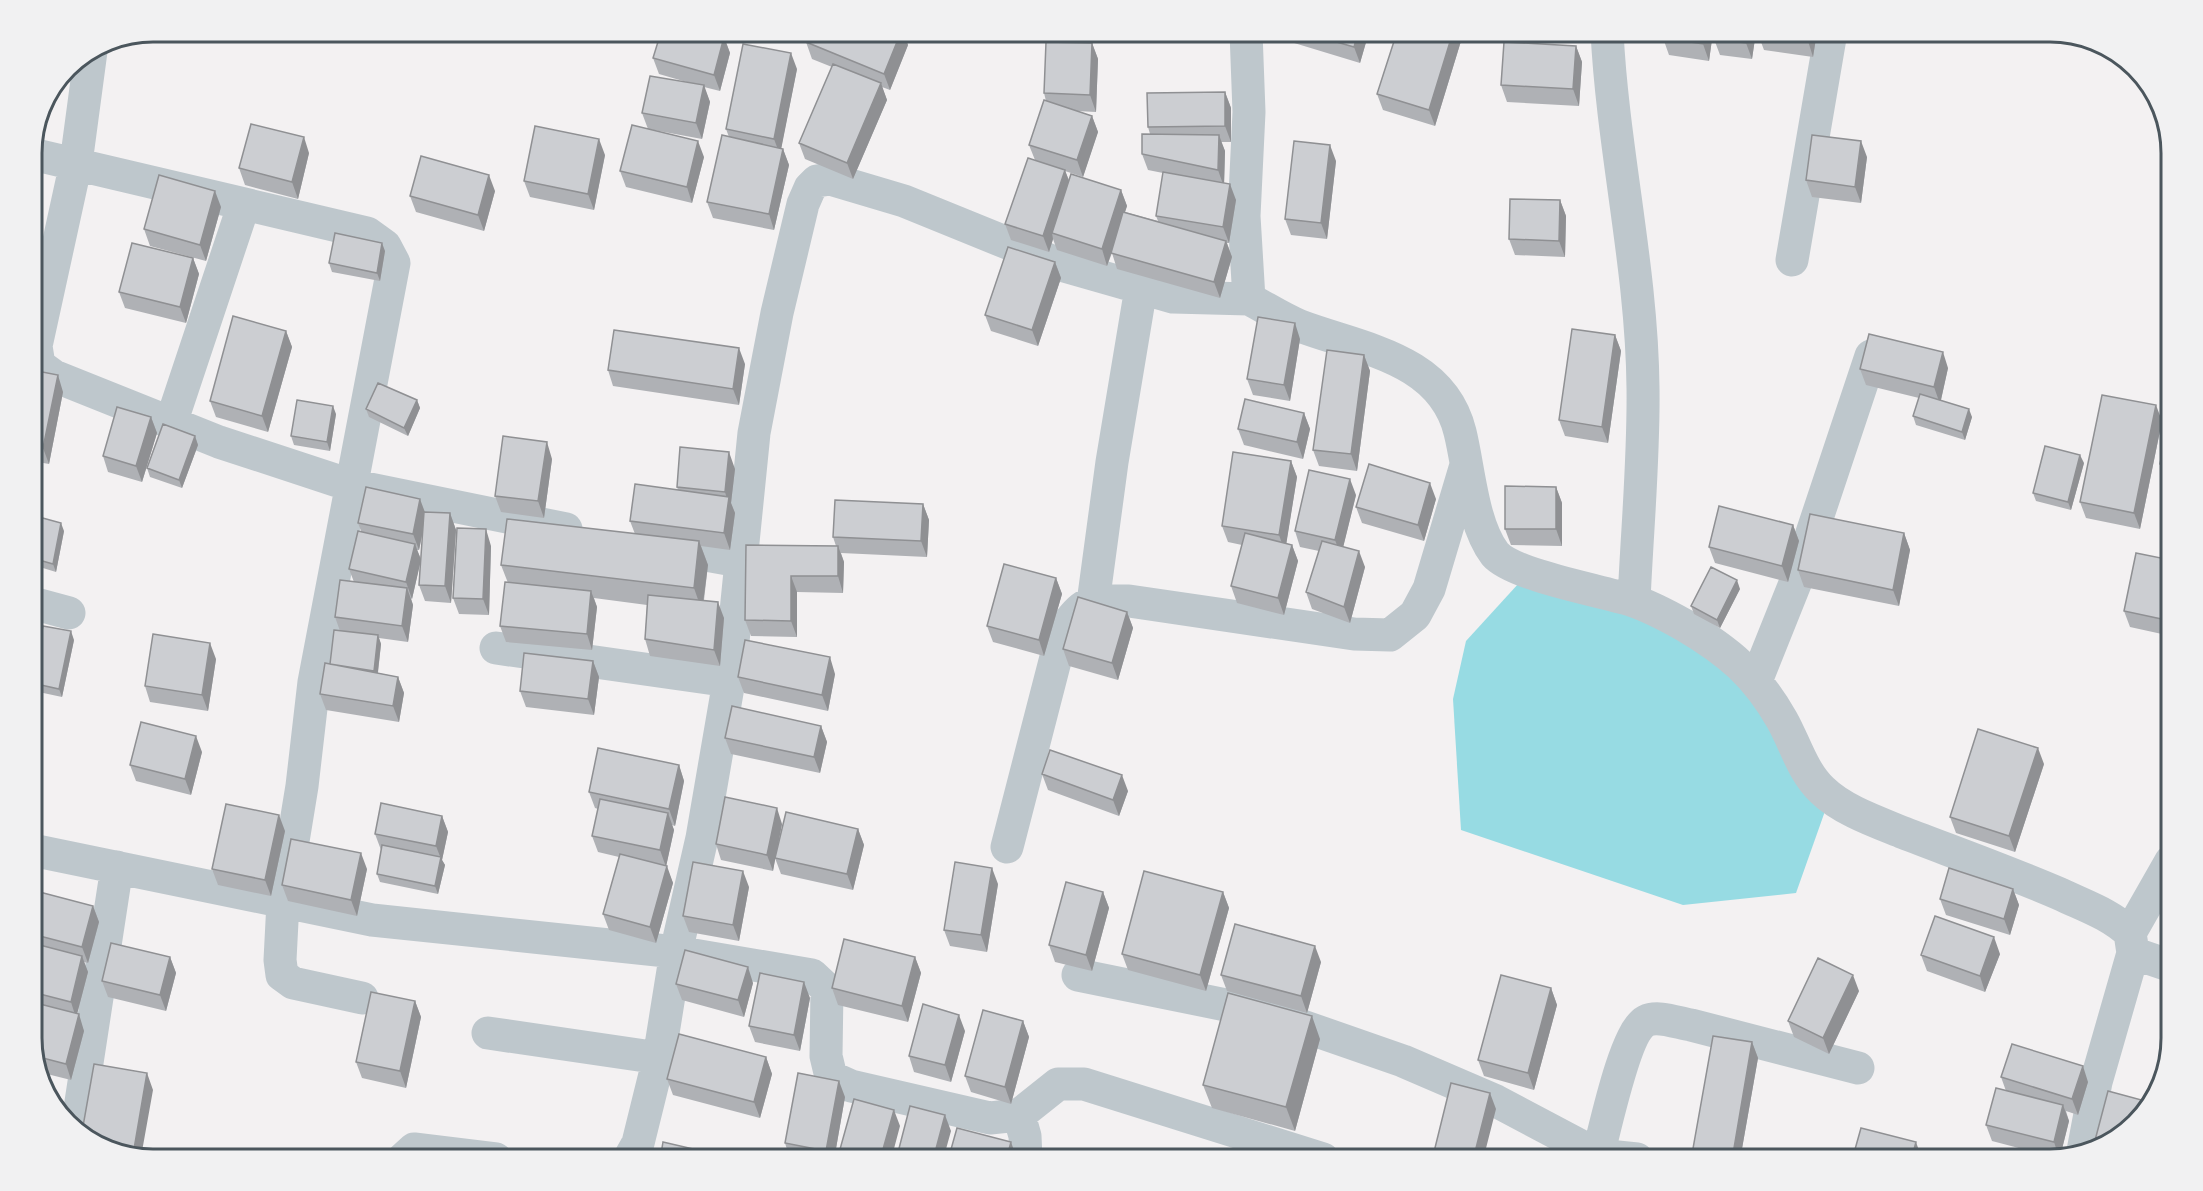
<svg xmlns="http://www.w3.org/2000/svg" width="2203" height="1191" font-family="'Public Sans',sans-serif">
	<rect width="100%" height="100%" fill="#f3f1f2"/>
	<path fill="#97dbe3" d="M1519,583L1721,640L1830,797L1796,893L1683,905L1461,830L1453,699L1466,641Z"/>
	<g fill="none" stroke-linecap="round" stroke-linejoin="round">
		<path stroke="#bec7cc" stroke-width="33" d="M1246,32L1249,112L1244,216L1249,299C1266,308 1283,319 1300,326C1361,349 1442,358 1460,432C1469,468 1472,524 1495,554C1513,575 1601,591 1631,600C1649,606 1668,616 1684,625C1728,651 1756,674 1782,720C1795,743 1802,771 1822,790C1842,810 1877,822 1904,833C1956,853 2009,872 2060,894C2085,906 2110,914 2130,933L2133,953L2096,1082L2083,1151
			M1607,32C1613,151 1642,269 1643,388C1644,459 1637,531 1634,601
			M91,51L76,163L36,346L39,365L54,376L219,442L350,485L566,529
			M32,154L367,233L385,246L394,263L314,682L302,786L283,902L280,960L282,975L293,983L362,998
			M1792,260L1831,32
			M171,423L244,204
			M661,547L739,561
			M32,603L69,613
			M1093,603L1112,462L1141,288
			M496,648L729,681
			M1756,681L1796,581L1871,356
			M1007,847L1063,630C1086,598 1090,601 1129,601L1354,634L1390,635L1415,615L1429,589L1466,465
			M32,850L372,920L676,952L812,975L827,989L826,1056L831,1077L851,1086L990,1118L1019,1115L1058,1084H1084L1323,1159
			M2130,933L2171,861
			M2133,953L2171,966
			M1078,975L1265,1013L1403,1061L1496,1101L1598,1155C1605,1129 1625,1032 1646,1021C1658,1015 1678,1023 1691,1025L1858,1068
			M488,1033L659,1058
			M1019,1115L1025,1136L1026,1159
			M77,1128L117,867
			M403,1159L414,1149L496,1159
			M629,1159L638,1143L659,1058L676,952L702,838L729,681L754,433L777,313L803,204L810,188L817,181L830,179L904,201L1064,266L1141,288L1173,297L1249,299
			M1593,1159L1598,1155L1637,1159"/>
	</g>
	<path fill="#afb1b5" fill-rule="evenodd" d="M551,32H597L594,43Z
		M811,32H915L912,39L905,36L908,45L890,90L882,87L887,100L853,179L805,159L799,143L832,67L812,59L806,42Z
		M1278,32H1369L1360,63L1281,39Z
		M1397,32H1457L1461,41L1435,126L1383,110L1377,94Z
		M1664,32H1713L1709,61L1669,55L1663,38Z
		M1756,32L1752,59L1720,55L1714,39Z
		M1817,32L1813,57L1764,50L1758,34Z
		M724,37L730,53L720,91L704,87L710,102L702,139L648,129L642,113L690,83L659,74L653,58Z
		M1092,43L1098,59L1096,112L1076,111L1092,116L1098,132L1083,177L1065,171L1069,180L1121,190L1127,206L1125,212L1158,221L1156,216L1163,173L1148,170L1142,154L1150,134L1148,127L1225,92L1231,108V142H1221L1225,151L1224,183L1236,200L1229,243H1227L1232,257L1220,298L1117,269L1112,253L1107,266L1057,250L1053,239L1049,252L1011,240L1005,224L1035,160L1029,145L1046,101L1044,93Z
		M1576,46L1582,62L1579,106L1507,102L1501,85Z
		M797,69L781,148L783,149L789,165L774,230L713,218L707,202L729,137L726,129Z
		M309,153L298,199L245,185L239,168Z
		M605,155L594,210L530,197L524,181Z
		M704,157L692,203L626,187L620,171Z
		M1867,157L1861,203L1812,197L1806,180Z
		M1336,161L1327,239L1291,235L1285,219Z
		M495,191L484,231L416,212L410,196Z
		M1560,200L1566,216L1565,257L1515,255L1509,239Z
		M221,207L206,261L150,246L144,229Z
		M385,251L380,281L332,272L329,263Z
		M193,258L199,274L186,323L125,308L119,292Z
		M1055,262L1061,278L1038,346L991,331L985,315Z
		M286,331L292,347L268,432L216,417L210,401Z
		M1615,335L1621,351L1608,443L1565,436L1559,420Z
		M1300,339L1290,401L1253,395L1247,379Z
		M1364,355L1370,371L1357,471L1319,466L1313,450Z
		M745,364L739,405L613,386L608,370Z
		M1948,368L1941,400L1972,417L1965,440L1916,425L1913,416L1919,398L1866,385L1860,369Z
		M32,370L63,392L49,464L32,461Z
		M417,400L420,408L408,436L369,417L366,409Z
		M2171,409V481L2166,480L2160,464Z
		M1304,413L1310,429L1303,459L1244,445L1238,429Z
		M336,414L330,451L294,445L291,436Z
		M151,417L157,433L142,482L108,472L103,456Z
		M2162,421L2140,529L2086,518L2080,502Z
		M195,436L198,445L182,488L150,477L147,468Z
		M552,459L544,518L501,512L495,496Z
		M1291,461L1297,477L1286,544L1292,545L1298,561L1284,615L1237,603L1231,586L1242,545L1228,542L1222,526Z
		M2084,463L2071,510L2036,501L2033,493Z
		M735,469L731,503L735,513L730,550L701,546L708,565L704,600L724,618L720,666L650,656L645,639L647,605L594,598L597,607L592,650L506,642L500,626L508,583L501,565L635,534L630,521L678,490L677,487Z
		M1556,487L1562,503V546L1511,545L1505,529Z
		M1356,495L1343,547L1365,567L1350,623L1312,609L1306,592L1319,551L1300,547L1295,531Z
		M1436,499L1424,541L1362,523L1356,507Z
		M923,504L929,520L927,557L841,553L844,562L843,593L797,592V637L751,636L745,620L746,545L836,546L833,537Z
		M425,512L450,513L456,530L451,603L425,601L419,585L420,563L412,599L411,598L413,605L408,642L379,638L381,644L378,673L398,677L404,693L399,722L326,710L320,694L340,631L335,617L354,582L349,569L361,531L358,523ZM423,532L421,559L417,550H419Z
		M1793,525L1799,541L1788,582L1715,563L1709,547Z
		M64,531L56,572L33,565L32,548Z
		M1904,533L1910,550L1899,606L1804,587L1798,570Z
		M491,546L489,615L459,614L453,598Z
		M2171,560V636L2130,627L2124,611Z
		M1056,578L1062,594L1044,656L993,642L987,626Z
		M1740,589L1720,628L1694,614L1691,606Z
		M1127,612L1133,628L1118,680L1069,666L1063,649Z
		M74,640L62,697L34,691L32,685V678Z
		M216,659L208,711L150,702L145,686Z
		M593,661L599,677L594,715L526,707L520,691Z
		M835,674L828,711L744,693L738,677Z
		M821,726L827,742L820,773L731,754L725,738Z
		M202,752L191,795L136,781L130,765Z
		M2044,764L2015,852L1956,833L1950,817Z
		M679,765L684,781L675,826L672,825L674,830L666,866L673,883L656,943L609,930L603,914L619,857L598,852L592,836L598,809L595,808L589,792Z
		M1042,774L1128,791L1119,816L1048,790Z
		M442,816L448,832L442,860L445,865L438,894L380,882L377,874L381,850L375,834Z
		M782,824L776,854L858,829L864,845L853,890L781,874L775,858L773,871L721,860L716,844Z
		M285,831L271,896L218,885L212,869Z
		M367,869L357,916L288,901L282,885Z
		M998,884L987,952L950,946L944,930Z
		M749,887L739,941L689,932L683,916Z
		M2013,889L2019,905L2010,935L1946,915L1940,899Z
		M32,890L93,906L99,922L88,963L84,962L88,972L77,1014L84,1031L71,1080L47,1074L51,1086L49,1096L32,1047Z
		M1103,892L1109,908L1092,971L1055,962L1049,945Z
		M1223,892L1229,908L1206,991L1128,970L1122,954Z
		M2000,954L1985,992L1927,971L1921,955Z
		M170,957L176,973L166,1011L108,997L102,981Z
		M915,957L921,973L908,1022L838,1005L832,988Z
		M1321,962L1307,1013L1227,991L1221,975Z
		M753,983L744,1017L682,1000L676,984Z
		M1551,988L1557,1005L1534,1090L1484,1076L1478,1060Z
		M1859,991L1829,1054L1794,1037L1788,1021Z
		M810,998L800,1051L755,1042L749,1026Z
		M415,1001L421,1017L406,1088L362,1078L356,1062Z
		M1023,1021L1029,1037L1011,1104L971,1092L965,1076Z
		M965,1031L951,1082L914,1072L909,1056Z
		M1320,1039L1295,1131L1212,1108L1203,1085Z
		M1752,1042L1758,1058L1740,1160H1694L1692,1154Z
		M766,1057L772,1074L760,1118L673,1095L667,1079Z
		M2001,1077L2088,1082L2078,1115L2066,1111L2069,1121L2060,1157L2057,1158L1992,1141L1986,1125L2006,1091Z
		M845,1097L834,1160L790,1159L785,1143Z"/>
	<path fill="#8f9093" d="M590,32H597L594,43Z
		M901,32H903L908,45L890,90L884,74Z
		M909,32H915L912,39Z
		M1358,32H1369L1360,63L1354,47Z
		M1453,32H1457L1461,41L1435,126L1429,110Z
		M1705,32H1713L1709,61L1703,44Z
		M1748,32H1756L1752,59L1746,43Z
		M1809,32H1817L1813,57L1808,41Z
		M724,37L730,53L720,91L714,75Z
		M1092,43L1098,59L1096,112L1090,95Z
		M1576,46L1582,62L1579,106L1573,89Z
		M791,53L797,69L780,155L774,139Z
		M881,83L887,100L853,179L847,163Z
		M704,85L710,102L702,139L696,123Z
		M1225,92L1231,108V142L1225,126Z
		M1092,116L1098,132L1083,177L1077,160Z
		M1219,135L1225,151L1224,187L1218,170Z
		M304,137L309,153L298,199L292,182Z
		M599,139L605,155L594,210L588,194Z
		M698,141L704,157L692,203L687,187Z
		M1861,141L1867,157L1861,203L1855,187Z
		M1330,145L1336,161L1327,239L1321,223Z
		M783,149L789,165L774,230L769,214Z
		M1065,170L1071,187L1052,233L1053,239L1049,252L1043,236Z
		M489,175L495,191L484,231L478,215Z
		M1230,184L1236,200L1229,243L1223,227Z
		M1121,190L1127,206L1107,266L1102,249Z
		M215,191L221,207L206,261L200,245Z
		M1560,200L1566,216L1565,257L1559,241Z
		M1226,241L1232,257L1220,298L1214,282Z
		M382,243L385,251L380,281L377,273Z
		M193,258L199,274L186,323L180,307Z
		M1055,262L1061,278L1038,346L1032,330Z
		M1295,323L1300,339L1290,401L1284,385Z
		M286,331L292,347L268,432L262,416Z
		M1615,335L1621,351L1608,443L1602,427Z
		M739,348L745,364L739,405L733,389Z
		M1943,352L1948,368L1940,404L1934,387Z
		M1364,355L1370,371L1357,471L1351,454Z
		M58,375L63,392L49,464L43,448Z
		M417,400L420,408L408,436L404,428Z
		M2156,405L2162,421L2140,529L2134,513Z
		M333,406L336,414L330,451L327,442Z
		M1969,409L1972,417L1965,440L1962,432Z
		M1304,413L1310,429L1303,459L1297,442Z
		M151,417L157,433L142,482L136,466Z
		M195,436L198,445L182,488L179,480Z
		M547,442L552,459L544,518L538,501Z
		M729,452L735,469L731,503L735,513L730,550L724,533L728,502L725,492Z
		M2080,455L2084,463L2071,510L2068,502Z
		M1291,461L1297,477L1285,552L1279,535Z
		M1350,479L1356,495L1341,556L1335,540Z
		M1430,483L1436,499L1424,541L1418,525Z
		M1556,487L1562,503V546L1556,529Z
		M420,499L426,515L419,550L413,534Z
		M923,504L929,520L927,557L921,541Z
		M450,513L456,530L451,603L445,586Z
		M61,523L64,531L56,572L53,564Z
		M1793,525L1799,541L1788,582L1782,566Z
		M486,529L491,546L489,615L483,599Z
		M1904,533L1910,550L1899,606L1893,590Z
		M699,541L708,565L702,611L694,588Z
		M415,544L421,560L412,599L406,582Z
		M1292,545L1298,561L1284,615L1278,598Z
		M838,546L844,562L843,593L838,576Z
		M1359,551L1365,567L1350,623L1344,607Z
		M791,576L797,592V637L791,621Z
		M1056,578L1062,594L1044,656L1039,640Z
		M1737,580L1740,589L1720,628L1717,620Z
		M407,588L413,605L408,642L402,626Z
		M591,591L597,607L592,650L587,634Z
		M718,602L724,618L720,666L714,650Z
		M1127,612L1133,628L1118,680L1112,663Z
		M71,631L74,640L62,697L59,689Z
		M378,635L381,644L377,679L374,671Z
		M210,643L216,659L208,711L202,695Z
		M830,657L835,674L828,711L822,695Z
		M593,661L599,677L594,715L588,699Z
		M398,677L404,693L399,722L393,706Z
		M821,726L827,742L820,773L814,757Z
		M196,736L202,752L191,795L185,779Z
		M2038,748L2044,764L2015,852L2009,836Z
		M679,765L684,781L675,826L669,809Z
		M1122,775L1128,791L1119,816L1113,800Z
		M777,808L782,824L773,871L767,855Z
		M668,813L674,830L666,867L660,850Z
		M279,815L285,831L271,896L265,880Z
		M442,816L448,832L442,860L445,865L438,894L435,886L441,859L436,846Z
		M858,829L864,845L853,890L847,874Z
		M361,853L367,869L357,916L351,900Z
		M667,866L673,883L656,943L650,927Z
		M992,868L998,884L987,952L981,935Z
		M743,871L749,887L739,941L733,925Z
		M2013,889L2019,905L2010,935L2004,919Z
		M1103,892L1109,908L1092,971L1086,955Z
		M1223,892L1229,908L1206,991L1200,975Z
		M93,906L99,922L88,963L82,947Z
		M1994,937L2000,954L1985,992L1980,976Z
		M1315,946L1321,962L1307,1013L1301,996Z
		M82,956L88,972L76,1018L71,1002Z
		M170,957L176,973L166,1011L160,995Z
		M915,957L921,973L908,1022L902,1006Z
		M748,967L753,983L744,1017L738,1000Z
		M1853,975L1859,991L1829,1054L1823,1038Z
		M804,982L810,998L800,1051L794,1035Z
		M1551,988L1557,1005L1534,1090L1528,1073Z
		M415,1001L421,1017L406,1088L400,1071Z
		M79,1014L84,1031L71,1080L66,1064Z
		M959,1015L965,1031L951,1082L945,1065Z
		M1312,1016L1320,1039L1295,1131L1286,1107Z
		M1023,1021L1029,1037L1011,1104L1005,1087Z
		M1752,1042L1758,1058L1740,1160H1732Z
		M766,1057L772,1074L760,1118L754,1102Z
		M2083,1066L2088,1082L2078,1115L2072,1099Z
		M45,1070L51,1086L49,1096L43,1079Z
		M147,1073L153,1090L141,1157L133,1155Z
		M839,1081L845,1097L834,1160H830L826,1151Z
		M1490,1093L1496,1109L1483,1160H1473Z
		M2063,1105L2069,1121L2060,1157H2059L2054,1142Z
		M894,1110L900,1126L891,1160H880Z
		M945,1115L951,1131L943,1160H933Z
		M1011,1142L1017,1159V1160H1006Z
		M1916,1142L1922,1159V1160H1911Z"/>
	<path fill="#ccced2" stroke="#8f9093" stroke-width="1.5" d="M661,32H704L724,37L714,75L653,58Z
		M811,32H901L884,74L806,42Z
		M1302,32H1358L1354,47Z
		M1397,32H1453L1429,110L1377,94Z
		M1664,32H1705L1703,44L1663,38Z
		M1715,32H1748L1746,43L1714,39Z
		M1759,32H1809L1808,41L1758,34Z
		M1046,42L1092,43L1090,95L1044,93Z
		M1504,42L1576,46L1573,89L1501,85Z
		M743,44L791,53L774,139L726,129Z
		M833,64L881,83L847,163L799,143Z
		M650,76L704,85L696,123L642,113Z
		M1225,92V126L1148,127L1147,93Z
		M1044,100L1092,116L1077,160L1029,145Z
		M251,124L304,137L292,182L239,168Z
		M632,125L698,141L687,187L620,171Z
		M535,126L599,139L588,194L524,181Z
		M1142,134L1219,135L1218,170L1142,154Z
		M722,135L783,149L769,214L707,202Z
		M1812,135L1861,141L1855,187L1806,180Z
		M1294,141L1330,145L1321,223L1285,219Z
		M421,156L489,175L478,215L410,196Z
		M1028,158L1065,170L1043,236L1005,224Z
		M1163,172L1230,184L1223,227L1156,216Z
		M1071,174L1121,190L1102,249L1052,233Z
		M159,175L215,191L200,245L144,229Z
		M1510,199L1560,200L1559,241L1509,239Z
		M1123,212L1226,241L1214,282L1111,253Z
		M335,233L382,243L377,273L329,263Z
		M132,243L193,258L180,307L119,292Z
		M1008,247L1055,262L1032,330L985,315Z
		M233,316L286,331L262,416L210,401Z
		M1258,317L1295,323L1284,385L1247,379Z
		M1572,329L1615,335L1602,427L1559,420Z
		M614,330L739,348L733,389L608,370Z
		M1869,334L1943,352L1934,387L1860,369Z
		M1327,350L1364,355L1351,454L1313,450Z
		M32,370L58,375L43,448L32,446Z
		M378,383L417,400L404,428L366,409Z
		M1920,394L1969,409L1962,432L1913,416Z
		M2102,395L2156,405L2134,513L2080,502Z
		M1245,399L1304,413L1297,442L1238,429Z
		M297,400L333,406L327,442L291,436Z
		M117,407L151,417L136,466L103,456Z
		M2171,409V466L2160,464Z
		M163,424L195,436L179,480L147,468Z
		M503,436L547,442L538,501L495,496Z
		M2045,446L2080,455L2068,502L2033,493Z
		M680,447L729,452L725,492L677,487Z
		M1233,452L1291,461L1279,535L1222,526Z
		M1369,464L1430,483L1418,525L1356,507Z
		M1309,470L1350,479L1335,540L1295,531Z
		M635,484L729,497L724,533L630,521Z
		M1505,486L1556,487V529H1505Z
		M366,487L420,499L413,534L358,523Z
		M835,500L923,504L921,541L833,537Z
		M1719,506L1793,525L1782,566L1709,547Z
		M424,512L450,513L445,586L419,585Z
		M1810,514L1904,533L1893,590L1798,570Z
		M39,517L61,523L53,564L32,558V548Z
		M507,519L699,541L694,588L501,565Z
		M457,528L486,529L483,599L453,598Z
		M358,531L415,544L406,582L349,569Z
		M1245,533L1292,545L1278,598L1231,586Z
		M1322,541L1359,551L1344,607L1306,592Z
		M746,545L838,546V576H791V621L745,620Z
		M2136,553L2171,560V621L2124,611Z
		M1004,564L1056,578L1039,640L987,626Z
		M1711,567L1737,580L1717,620L1691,606Z
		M340,580L407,588L402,626L335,617Z
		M505,582L591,591L587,634L500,626Z
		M648,595L718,602L714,650L645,639Z
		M1078,597L1127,612L1112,663L1063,649Z
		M43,626L71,631L59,689L32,683V678Z
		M334,630L378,635L374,671L330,664Z
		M153,634L210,643L202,695L145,686Z
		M745,640L830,657L822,695L738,677Z
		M524,653L593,661L588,699L520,691Z
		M325,663L398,677L393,706L320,694Z
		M732,706L821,726L814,757L725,738Z
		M141,722L196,736L185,779L130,765Z
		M1978,729L2038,748L2009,836L1950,817Z
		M598,748L679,765L669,809L589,792Z
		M1050,750L1122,775L1113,800L1042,774Z
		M725,797L777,808L767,855L716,844Z
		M600,799L668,813L660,850L592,836Z
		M381,803L442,816L436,846L375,834Z
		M226,804L279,815L265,880L212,869Z
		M786,812L858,829L847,874L775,858Z
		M291,839L361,853L351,900L282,885Z
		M382,845L441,857L435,886L377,874Z
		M620,854L667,866L650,927L603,914Z
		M693,862L743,871L733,925L683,916Z
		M955,862L992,868L981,935L944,930Z
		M1949,868L2013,889L2004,919L1940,899Z
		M1144,871L1223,892L1200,975L1122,954Z
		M1066,882L1103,892L1086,955L1049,945Z
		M32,890L93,906L82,947L32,934Z
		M1935,916L1994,937L1980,976L1921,955Z
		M1235,924L1315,946L1301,996L1221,975Z
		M844,939L915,957L902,1006L832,988Z
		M32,943L82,956L71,1002L32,992Z
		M111,943L170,957L160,995L102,981Z
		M685,950L748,967L738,1000L676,984Z
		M1818,958L1853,975L1823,1038L1788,1021Z
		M760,973L804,982L794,1035L749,1026Z
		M1501,975L1551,988L1528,1073L1478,1060Z
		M371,992L415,1001L400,1071L356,1062Z
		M1228,993L1312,1016L1286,1107L1203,1085Z
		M32,1002L79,1014L66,1064L35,1056L32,1047Z
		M923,1004L959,1015L945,1065L909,1056Z
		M983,1010L1023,1021L1005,1087L965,1076Z
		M679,1034L766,1057L754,1102L667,1079Z
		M1713,1036L1752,1042L1732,1160L1692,1154Z
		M2012,1044L2083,1066L2072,1099L2001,1077Z
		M94,1064L147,1073L133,1155L99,1147L82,1132Z
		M39,1069L45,1070L43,1079Z
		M798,1073L839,1081L826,1151L785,1143Z
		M1451,1083L1490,1093L1473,1160H1432Z
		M1996,1088L2063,1105L2054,1142L1986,1125Z
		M2108,1091L2149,1102V1103L2111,1143L2093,1148Z
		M854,1099L894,1110L880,1160H837Z
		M910,1106L945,1115L933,1160H896Z
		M957,1128L1011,1142L1006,1160H948Z
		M1861,1128L1916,1142L1911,1160H1852Z
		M663,1142L715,1154L714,1160H660Z"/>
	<path d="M0 0H2203V1191H0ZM153 42H2050A111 111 0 0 1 2161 153V1038A111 111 0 0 1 2050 1149H153A111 111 0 0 1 42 1038V153A111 111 0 0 1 153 42Z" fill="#f1f1f2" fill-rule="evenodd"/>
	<path fill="none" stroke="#4b565d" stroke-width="3" d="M153 42H2050A111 111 0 0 1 2161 153V1038A111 111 0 0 1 2050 1149H153A111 111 0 0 1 42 1038V153A111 111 0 0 1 153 42Z"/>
</svg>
